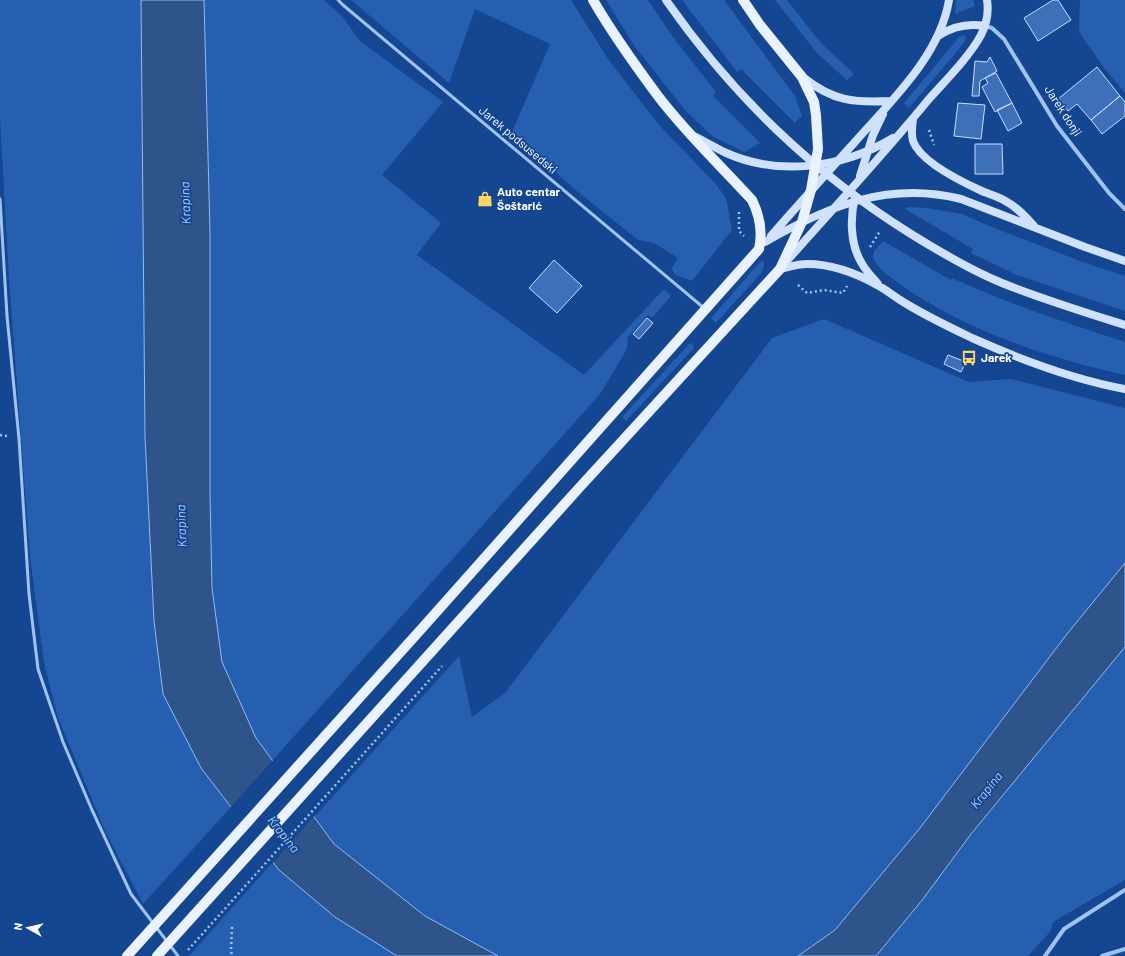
<svg xmlns="http://www.w3.org/2000/svg" width="1125" height="956" font-family="Barlow,sans-serif">
	<rect width="100%" height="100%" fill="#144691"/>
	<path fill="#265fb0" d="M0,0H141L145,437L154,621L201,768L231,807L143,904L106,833L58,718L44,663L30,557L9,279L0,118Z
		M204,0H324L342,16L360,41L443,102L382,175L441,223L417,255L584,375L664,289L671,296L652,318L648,315L628,337L627,349L600,394L272,761L256,738L222,662L212,588L210,494V233Z
		M351,0H571L608,59L659,125L715,183L726,198L732,230L692,281L676,275L671,269L678,258L654,243L638,240L573,188L512,132L550,44L475,9L449,83Z
		M606,0H648L673,37L716,92L713,96L760,143L744,152L712,136L684,109L633,44Z
		M682,0H724L795,96L802,116L795,123L741,69L737,72Z
		M775,0H787L820,42L854,74L847,80L817,53Z
		M956,0H973L975,6L955,14Z
		M1080,0H1125V93L1104,68L1079,32Z
		M964,35L966,37L964,43L909,108L904,103L959,37Z
		M908,207L926,208L962,214L987,225L1080,261L1125,276V311L1017,275L971,253L973,249L905,209Z
		M883,241L951,280L952,278C1009,304 1066,323 1125,342V375C1049,358 960,329 897,282C890,277 873,265 873,255C873,250 880,245 883,241Z
		M764,261V265L762,272L716,323L711,318L760,262Z
		M824,319L969,382L1011,379L1125,408V563L1067,634L920,828L835,930L798,956H498L425,916L334,844L314,817L459,656L472,717L505,693L772,338Z
		M692,343L694,348L626,421L622,417L689,344Z
		M1125,647V880L1053,922L1050,932L1028,956H876L923,899L971,834Z
		M273,862L279,870L335,916L397,956H189Z"/>
	<path fill="#2f548c" stroke="#92bcf4" d="M141,0H204L210,233V494L212,588L222,662L256,738L334,844L425,916L498,956H397L335,917L279,870L231,807L201,768L163,694L154,621L145,437Z
		M1125,563V647L971,834L923,899L876,956H798L835,930L920,828L1067,634Z"/>
	<path fill="#144691" d="M274,759L315,815L272,864L229,809Z"/>
	<path fill="#3d70b9" stroke="#c7ddfc" d="M1053,0H1058L1071,20L1038,41L1024,18Z
		M990,57L997,71L980,81L979,96H972L975,61L987,62Z
		M1097,67L1120,96L1091,120L1077,104L1068,111L1058,99Z
		M996,73L1012,103L995,112L982,87L988,83L985,78Z
		M1120,96L1125,102V116L1102,134L1091,120Z
		M958,103L985,105L981,139L954,136Z
		M1012,103L1022,123L1008,131L997,110Z
		M975,144H1002L1003,174H975Z
		M554,260L582,286L557,313L529,288Z
		M647,318L653,323L639,339L633,334Z
		M948,355L966,362L961,372L944,364Z"/>
	<g fill="none" stroke-linecap="round" stroke-linejoin="round">
		<path stroke="#a0c2f1" stroke-width="2.5" stroke-dasharray="2 3" stroke-linecap="butt" d="M929,130L934,145
			M739,212V231L744,236
			M870,247L880,231
			M798,285L807,293L824,290L843,293L847,286
			M0,435L7,436
			M232,927L231,951L232,956
			M188,950L442,666"/>
		<path stroke="#a0c2f1" stroke-width="3" d="M338,0L343,5L704,308
			M0,199L7,316L19,439L29,594L38,669L63,742L92,810L131,894L178,956"/>
		<path stroke="#a0c2f1" stroke-width="4" d="M985,26L992,28L1004,39L1057,126L1109,193L1125,209
			M1045,956L1064,929L1125,890
			M1102,956L1125,949"/>
		<path stroke="#cfe1fc" stroke-width="8" d="M666,0C733,96 812,172 911,234C940,252 970,270 1002,283C1042,299 1084,312 1125,325
			M938,36C953,26 968,23 985,26
			M804,78C833,101 854,103 891,101
			M913,119C912,126 911,134 913,141C921,163 964,183 984,192C992,195 1000,197 1007,202C1018,208 1026,217 1034,226
			M694,136C704,141 714,147 724,152C778,177 843,168 893,138
			M860,176L873,135L883,114
			M855,197C850,217 850,243 861,262C865,270 872,277 878,284
			M771,236C798,205 826,174 854,143C890,102 940,56 949,0
			M765,242C828,206 888,181 961,199L1085,247L1125,261
			M785,263C833,209 883,155 929,99C945,81 970,56 981,35C986,25 989,12 987,0
			M780,269C789,267 798,264 807,264C832,264 858,274 879,286C888,291 896,298 905,303C926,316 949,327 972,338C1019,359 1075,380 1125,389"/>
		<path stroke="#eaf2ff" stroke-width="10" d="M127,956L424,626L759,249C763,231 760,216 752,200C720,165 686,133 658,96C635,65 612,33 593,0
			M157,956L579,488L780,269L802,222L811,190L818,149L816,115L814,102L802,77L760,25L743,0"/>
	</g>
	<defs>
		<symbol id="shop-bare" viewBox="-9 -9 18 18"><path d="M-5-2.5h2.3a2.7 3.5 0 0 1 5.4 0H5L5.5 6h-11ZM-1.5-2.5h3a1.5 2.3 0 0 0-3 0Z" fill="#ffd660" stroke="#144691" stroke-width="2.5" paint-order="stroke"/></symbol>
		<symbol id="bus-bare" viewBox="-9 -9 18 18"><path d="M-5-6H5V4H4V6H2V4H-2V6H-4V4H-5ZM-3.5-4V0h7V-4ZM-3.5 1.2v1.5H-2V1.2ZM2 1.2v1.5H3.5V1.2Z" fill="#ffd660" stroke="#144691" stroke-width="2.5" paint-order="stroke"/></symbol>
	</defs>
	<g fill-rule="evenodd">
		<use href="#shop-bare" x="474" y="188" width="22" height="22"/>
		<use href="#bus-bare" x="958" y="347" width="22" height="22"/>
	</g>
	<g text-anchor="middle" stroke-width="3.5" stroke-linejoin="round" paint-order="stroke">
		<g font-size="12" fill="#fff" stroke="#144691">
			<text transform="translate(1063 111) rotate(57)" y="4">Jarek donji</text>
			<text transform="translate(518 140) rotate(40)" y="4">Jarek podsusedski</text>
		</g>
		<g font-size="12" font-weight="bold" fill="#fff" stroke="#144691" text-anchor="start">
			<text x="497" y="196">Auto centar<tspan x="497" dy="14">Šoštarić</tspan></text>
			<text x="981" y="362">Jarek</text>
		</g>
		<g font-size="13" font-style="italic" fill="#acccf8" stroke="#144691">
			<text transform="translate(185 203) rotate(-92)" y="5">Krapina</text>
			<text transform="translate(181 526) rotate(-92)" y="5">Krapina</text>
			<text transform="translate(986 790) rotate(-51)" y="5">Krapina</text>
			<text transform="translate(284 834) rotate(52)" y="5">Krapina</text>
		</g>
	</g>
	<g transform="translate(28 928) rotate(278)" stroke="#144691" stroke-width="3" paint-order="stroke">
	<path d="M0-3L7 15L0 10L-7 15Z" fill="#ffffff"/>
	<text y="-6" font-size="11" font-weight="bold" text-anchor="middle" fill="#ffffff">N</text>
	</g>
</svg>
